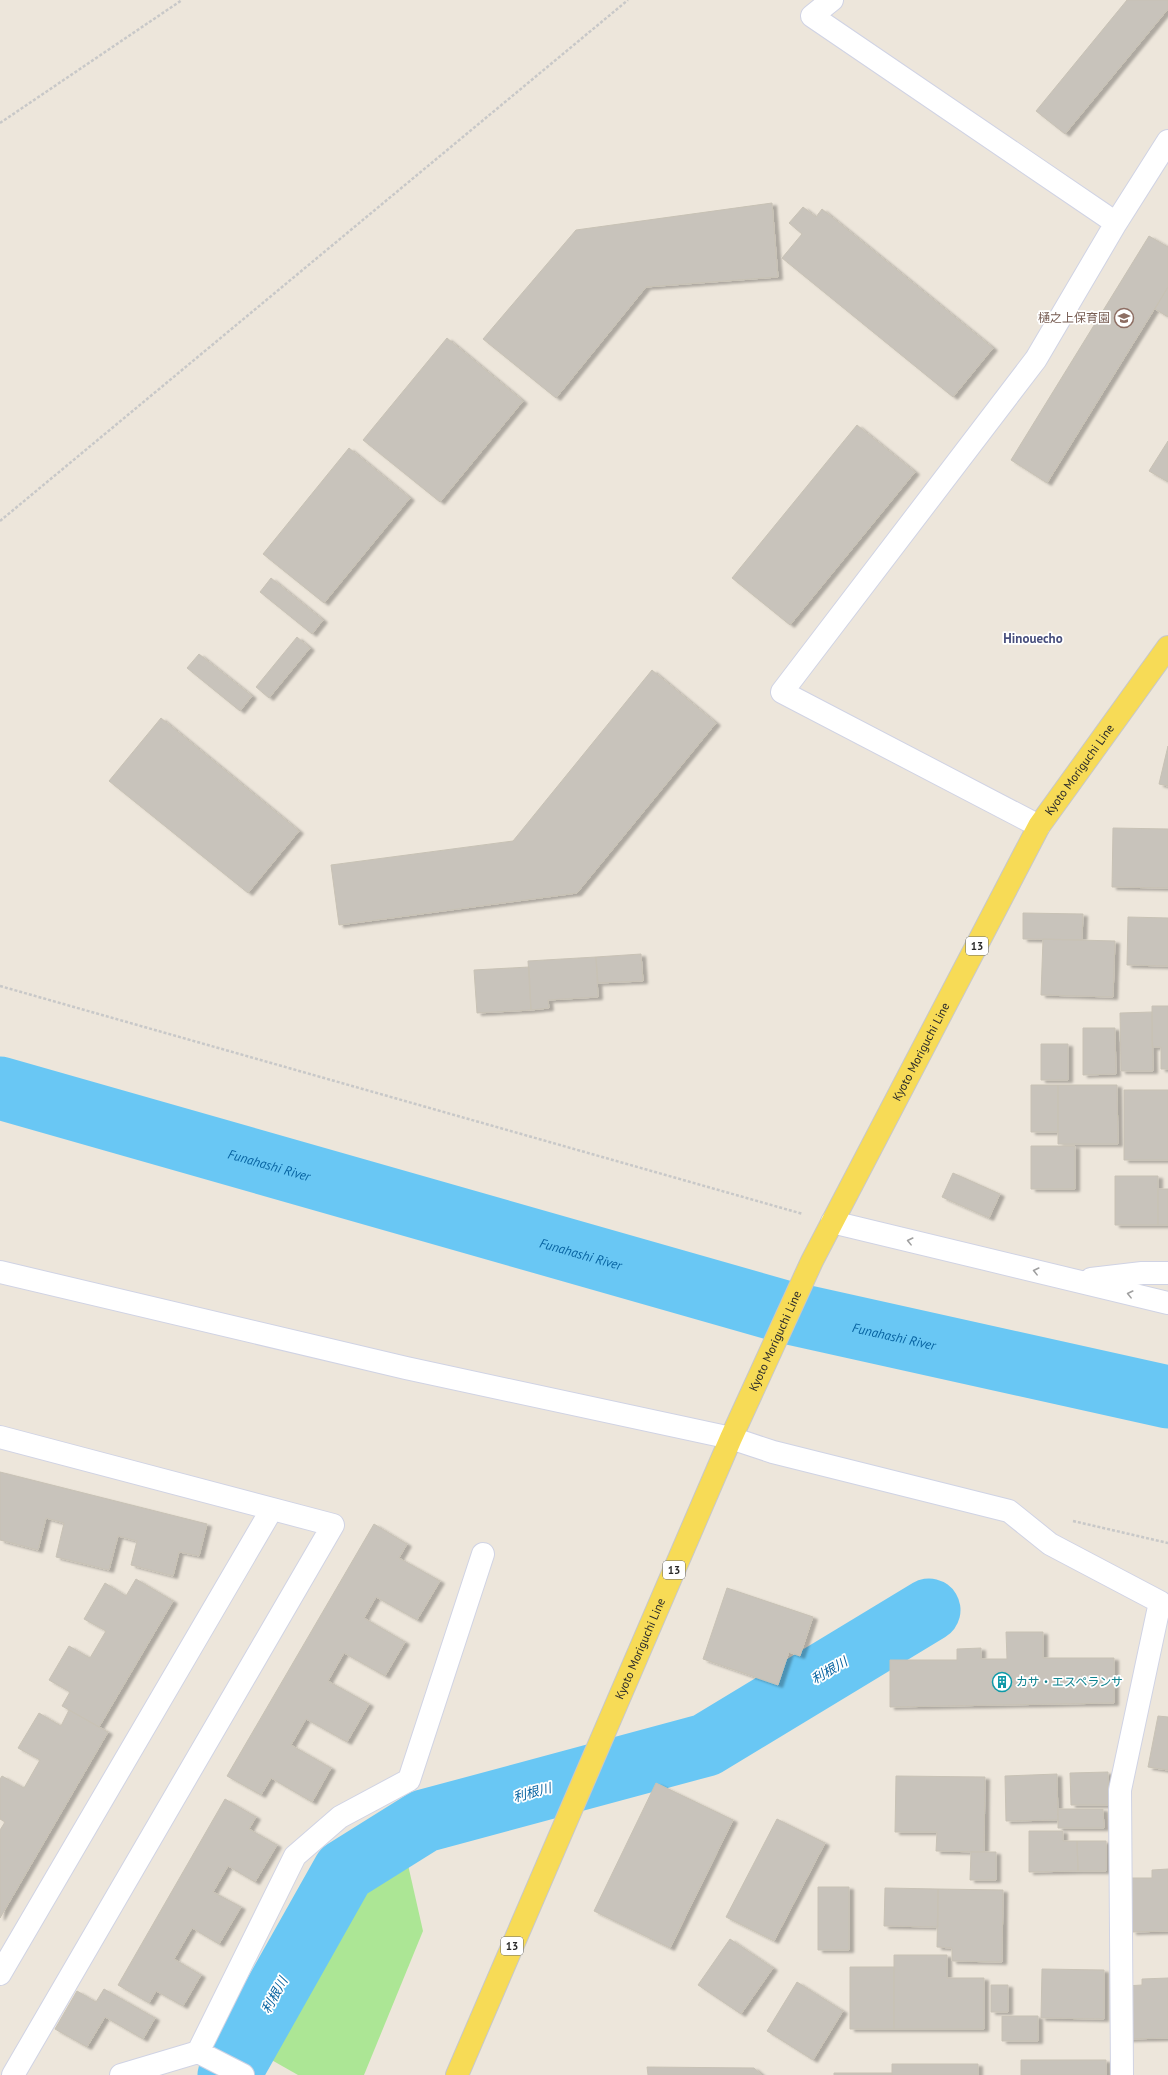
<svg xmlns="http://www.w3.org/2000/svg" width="1168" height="2075" font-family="'PT Sans','Noto Sans JP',sans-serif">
	<defs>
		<filter id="shadow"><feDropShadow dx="4.5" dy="2.5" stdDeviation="1" flood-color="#0004"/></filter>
	</defs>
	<rect width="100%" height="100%" fill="#ede6db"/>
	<path fill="#ace695" d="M406,1856L423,1931L364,2075H298L261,2054L350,1890Z"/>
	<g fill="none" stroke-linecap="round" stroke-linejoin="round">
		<g stroke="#69c7f4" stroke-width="63">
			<path id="s1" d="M0,1088L785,1312L1168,1397"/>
			<path d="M229,2075L344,1871L424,1821L706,1745L929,1610"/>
		</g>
	</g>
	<path fill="#c8c3bb" stroke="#c8c2b5" filter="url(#shadow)" d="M1127,0H1168V9L1065,134L1036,111Z
		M772,203L778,277L646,287L556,398L483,339L576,230Z
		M803,207L816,217L822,209L993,348L953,397L782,258L802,234L789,223Z
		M1149,236L1168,247V287L1047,483L1011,460Z
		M1168,287V317L1155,309Z
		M447,338L523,401L440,502L363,440Z
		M857,425L915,472L790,625L732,578Z
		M1168,441V482L1149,471Z
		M349,448L410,498L324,603L263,554Z
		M271,578L323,620L312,634L260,592Z
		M297,637L310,648L269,698L256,687Z
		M199,654L252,696L240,711L187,668Z
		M652,670L716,723L577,893L339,925L331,865L513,841Z
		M161,718L299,831L248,893L109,781Z
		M1168,746V786L1159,784Z
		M1113,828L1168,829V888L1112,887Z
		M1023,913L1083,914L1082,940L1023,939Z
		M1128,917L1168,918V966L1127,965Z
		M1043,939L1115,941L1113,997L1041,995Z
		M641,954L643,981L598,983L596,957Z
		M596,957L598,997L548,1000L549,1008L531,1010L528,961Z
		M529,967L531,1010L477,1013L474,970Z
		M1152,1006H1168V1069H1161V1047H1152Z
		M1152,1012L1153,1071H1121L1120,1013Z
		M1083,1028H1115L1116,1074L1083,1075Z
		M1041,1044H1068V1080H1041Z
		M1031,1085H1058V1132H1031Z
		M1058,1085H1117L1118,1144H1058Z
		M1124,1090H1168V1160H1124Z
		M1031,1146H1075V1189H1031Z
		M953,1173L1000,1194L989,1218L942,1197Z
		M1115,1176H1158V1225H1115Z
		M1158,1189H1168V1225H1158Z
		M0,1472L207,1524L199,1556L179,1552L173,1576L131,1565L137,1541L118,1536L109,1570L56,1557L64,1523L46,1518L38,1550L0,1540Z
		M374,1524L407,1544L399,1558L440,1581L417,1620L376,1597L364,1618L405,1642L385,1676L344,1653L328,1681L369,1704L347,1742L306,1719L291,1745L331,1768L312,1802L271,1778L261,1795L227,1776Z
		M136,1579L173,1601L99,1727L62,1706L70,1692L49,1680L69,1646L90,1658L106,1631L84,1619L105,1583L126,1596Z
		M727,1588L813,1617L800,1656L789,1652L778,1685L703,1659Z
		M1006,1632H1043V1658H1114V1703L890,1707V1660H957V1649L981,1648V1659H1007Z
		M69,1710L108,1732L0,1918V1830L5,1822L0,1819V1779L2,1776L24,1788L40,1760L18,1748L39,1713L61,1726Z
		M1158,1716L1168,1717V1770L1148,1767Z
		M1108,1772V1805H1071L1070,1773Z
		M1057,1774L1058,1820L1006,1821L1005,1776Z
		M896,1776L985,1777L984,1852L936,1851L937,1832H895Z
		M656,1783L733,1820L670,1948L594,1911Z
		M225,1799L256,1817L249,1829L277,1845L255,1882L228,1866L213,1892L241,1907L219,1944L192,1928L174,1959L201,1975L183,2006L156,1991L149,2003L118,1985Z
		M1058,1809H1103L1104,1828H1058Z
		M777,1819L825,1843L774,1941L726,1917Z
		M1029,1831H1063V1841H1077L1078,1871L1029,1872Z
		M1077,1841H1106V1871H1078Z
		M971,1852H996V1880H970Z
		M1168,1869V1931L1132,1932L1130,1878H1152V1870Z
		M818,1887H849V1950H818Z
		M885,1888L938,1889V1927L884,1926Z
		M938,1889L1003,1890L1002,1962L952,1961V1948L937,1947Z
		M730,1939L773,1968L741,2014L698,1985Z
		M894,1955H947V1978H984V2029H894Z
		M850,1967H894V2029H850Z
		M1042,1969L1104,1970V2019L1041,2018Z
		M1168,1978V2038L1127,2039L1125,1986L1142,1985V1979Z
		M797,1982L843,2011L813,2060L767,2031Z
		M991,1985H1008V2012H991Z
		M104,1989L155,2018L143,2039L105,2017L87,2047L55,2029L77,1991L96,2002Z
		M1002,2016H1038V2041H1002Z
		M1021,2060H1106V2075H1021Z
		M892,2064H978V2075H892Z
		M647,2067L754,2068L762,2075H648Z
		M834,2073H892V2075H834Z"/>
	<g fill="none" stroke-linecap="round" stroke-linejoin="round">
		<defs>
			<path id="minor" d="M832,0L812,16L1116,223
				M1039,826L782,692L1036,359L1116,223L1168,141
				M832,1222L1168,1303
				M0,1272L406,1368L731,1438L773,1452L1009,1511L1050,1544L1160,1602L1120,1790L1122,2075
				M1091,1279L1142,1273H1168
				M0,1437L333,1525L13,2075
				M0,1974L272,1509
				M198,2052L295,1856L340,1817L409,1780L483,1554
				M121,2075L198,2052L243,2075"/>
			<g id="primary">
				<path id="s2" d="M457,2075L731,1438L812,1261L1039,826L1168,647"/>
			</g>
		</defs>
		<use href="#minor" stroke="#d0d3e4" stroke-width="24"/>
		<use href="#primary" stroke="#c8c8c8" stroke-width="24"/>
		<path stroke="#c8c8c8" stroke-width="2.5" stroke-dasharray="3 2" stroke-linecap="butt" d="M0,123L182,0
			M0,521L628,0
			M0,986L803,1214
			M1073,1521L1168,1543"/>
		<use href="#minor" stroke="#fff" stroke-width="22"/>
		<use href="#primary" stroke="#f7db56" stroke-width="22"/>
	</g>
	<defs><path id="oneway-chevron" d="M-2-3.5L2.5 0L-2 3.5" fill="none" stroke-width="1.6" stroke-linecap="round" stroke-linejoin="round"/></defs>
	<g stroke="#9f9f9f">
		<use href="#oneway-chevron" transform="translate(910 1241) rotate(-166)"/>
		<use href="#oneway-chevron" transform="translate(1036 1271) rotate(-166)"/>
		<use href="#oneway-chevron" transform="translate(1130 1294) rotate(-166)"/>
	</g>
	<defs>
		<symbol id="school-ring" viewBox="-11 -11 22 22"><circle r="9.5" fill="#fff" stroke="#8d6e63" stroke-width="1.5"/><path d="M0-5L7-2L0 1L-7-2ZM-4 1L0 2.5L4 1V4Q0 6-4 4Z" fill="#8d6e63"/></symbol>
		<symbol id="building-ring" viewBox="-11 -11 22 22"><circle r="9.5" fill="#fff" stroke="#0f9aa8" stroke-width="1.5"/><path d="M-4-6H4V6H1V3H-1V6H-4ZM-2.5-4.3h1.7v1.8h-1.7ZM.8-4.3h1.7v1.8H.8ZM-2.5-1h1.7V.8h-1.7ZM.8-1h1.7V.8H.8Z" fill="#0f9aa8"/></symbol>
	</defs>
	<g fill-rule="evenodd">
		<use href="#school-ring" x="1113" y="307" width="22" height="22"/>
		<use href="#building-ring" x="991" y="1671" width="22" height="22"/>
	</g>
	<g text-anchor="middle" stroke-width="3.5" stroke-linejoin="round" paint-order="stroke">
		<g fill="#fff" stroke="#6a6a6a" stroke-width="1">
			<rect x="966" y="937" width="22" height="18" rx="3"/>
			<rect x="663" y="1561" width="22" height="18" rx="3"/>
			<rect x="501" y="1937" width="22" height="18" rx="3"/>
		</g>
		<g font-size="11" font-weight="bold" fill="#2a2a2a">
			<text x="977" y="950">13</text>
			<text x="674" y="1574">13</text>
			<text x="512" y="1950">13</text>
		</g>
		<g font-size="12" fill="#785e54" stroke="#fff" text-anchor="end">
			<text x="1110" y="322">樋之上保育園</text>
		</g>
		<g font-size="12" fill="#2a2a2a" stroke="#fff">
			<text dy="4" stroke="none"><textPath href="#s2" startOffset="1448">Kyoto Moriguchi Line</textPath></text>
			<text dy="4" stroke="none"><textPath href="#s2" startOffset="1124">Kyoto Moriguchi Line</textPath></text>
			<text dy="4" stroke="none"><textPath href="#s2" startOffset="800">Kyoto Moriguchi Line</textPath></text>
			<text dy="4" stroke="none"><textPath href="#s2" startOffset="464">Kyoto Moriguchi Line</textPath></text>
		</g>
		<g font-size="12" fill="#0d838f" stroke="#fff" text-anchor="start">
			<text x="1016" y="1686">カサ・エスペランサ</text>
		</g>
		<g font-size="13" font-weight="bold" fill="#484f7d" stroke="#fff">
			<text x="1033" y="643">Hinouecho</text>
		</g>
		<g font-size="13" font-style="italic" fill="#0763a1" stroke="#fff">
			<text dy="5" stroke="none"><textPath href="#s1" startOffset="280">Funahashi River</textPath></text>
			<text dy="5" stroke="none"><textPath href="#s1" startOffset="604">Funahashi River</textPath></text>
			<text dy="5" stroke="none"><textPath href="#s1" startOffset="928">Funahashi River</textPath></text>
			<text transform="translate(829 1670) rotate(-31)" y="5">利根川</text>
			<text transform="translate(532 1792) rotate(-15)" y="5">利根川</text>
			<text transform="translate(274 1995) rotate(-61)" y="5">利根川</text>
		</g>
	</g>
</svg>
